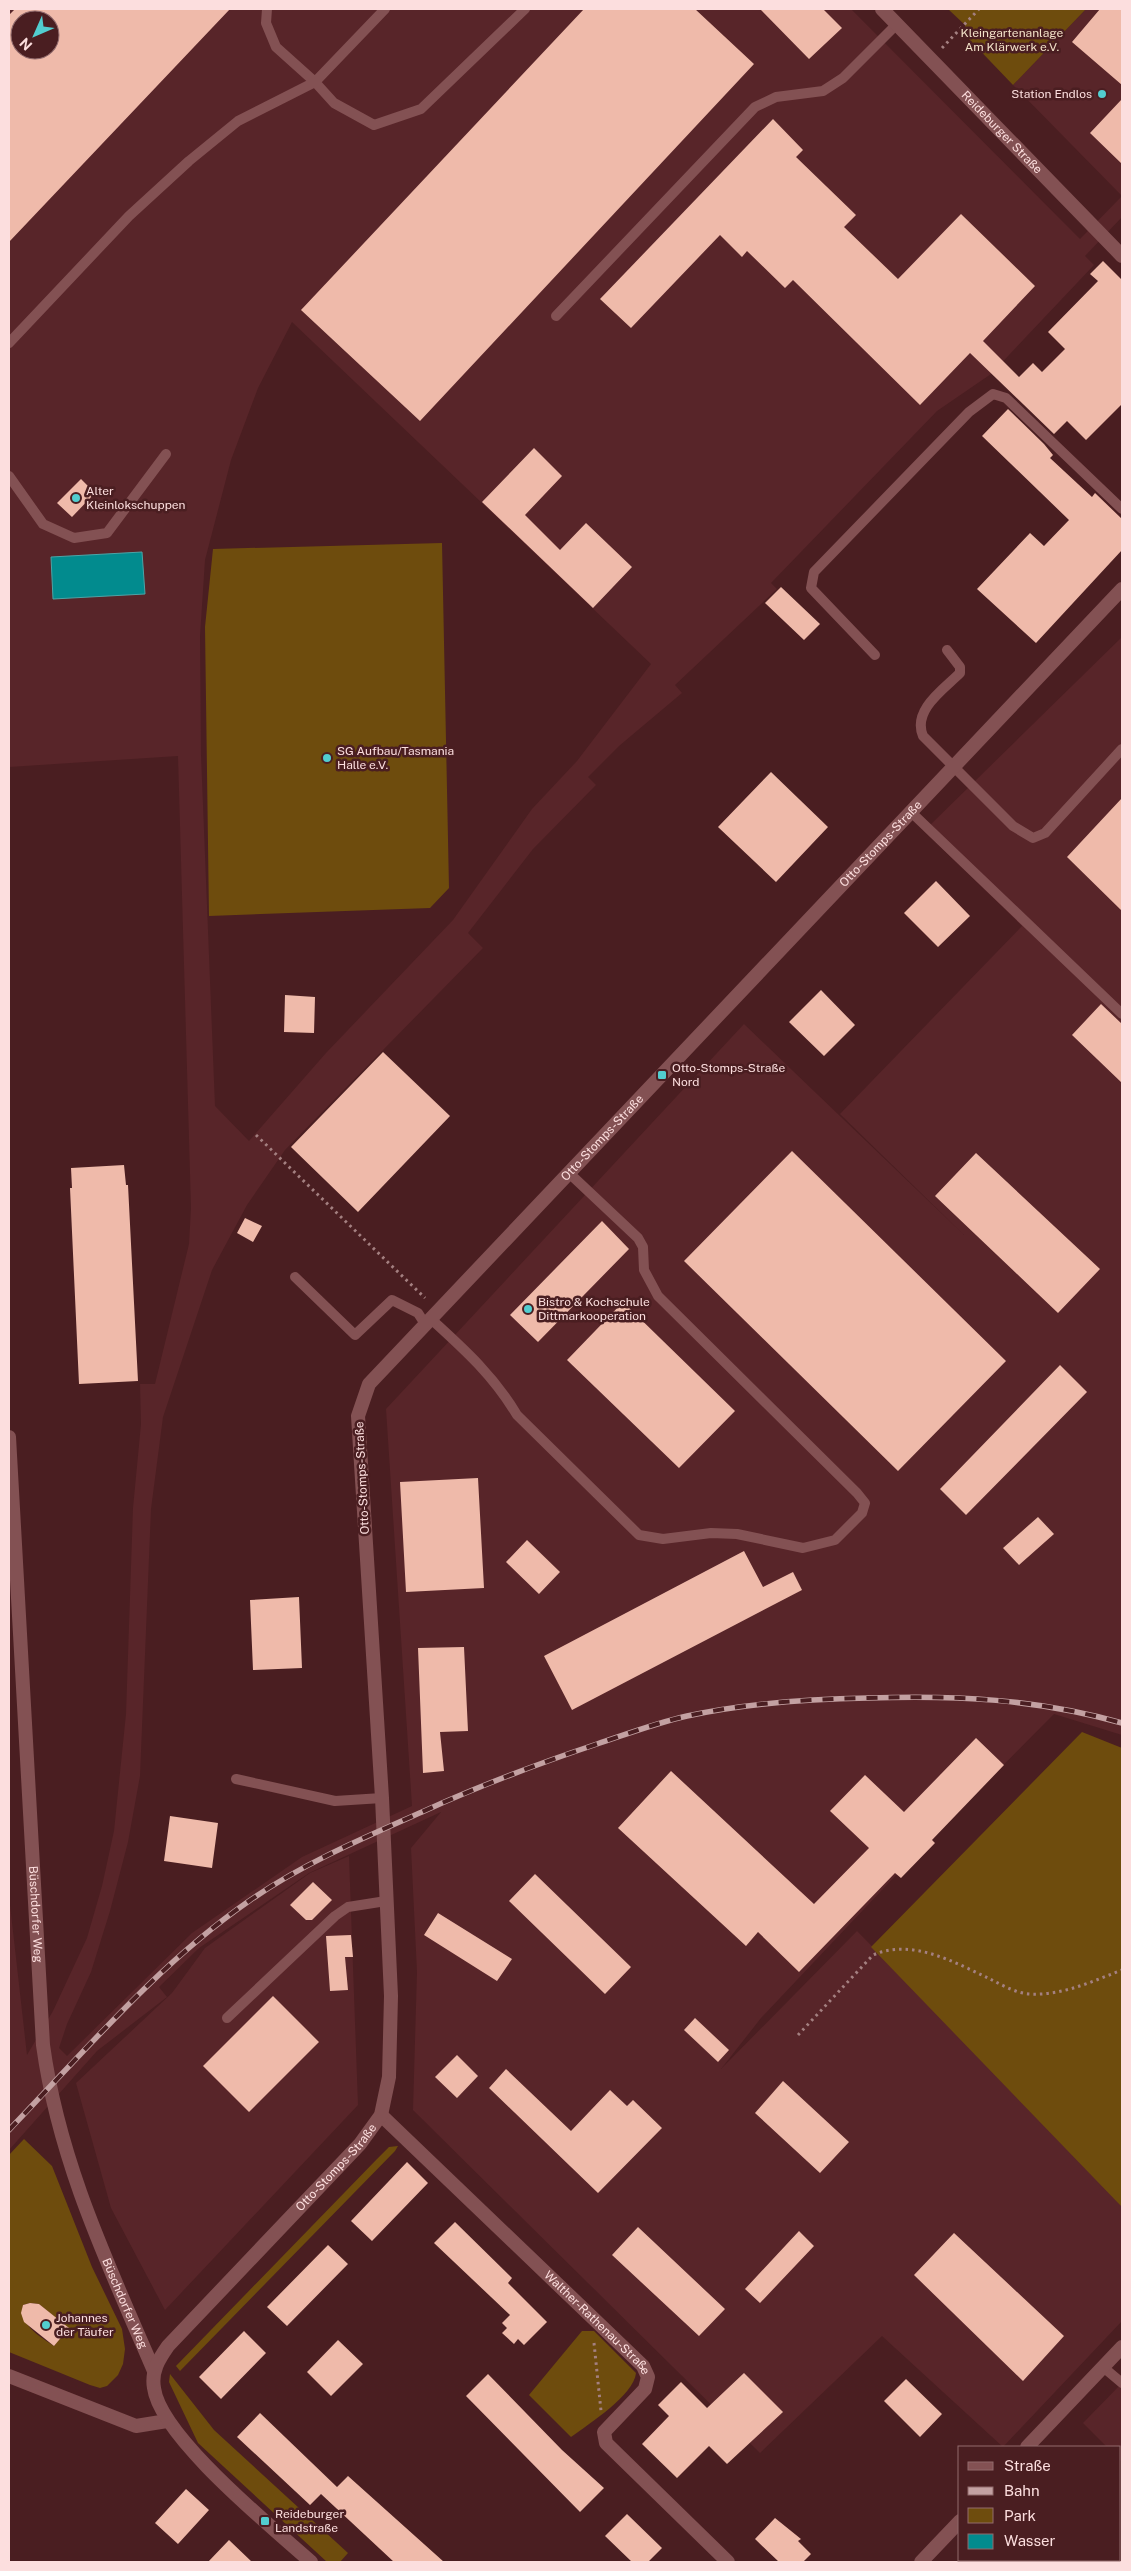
<svg xmlns="http://www.w3.org/2000/svg" width="1131" height="2571" font-family="'Public Sans',sans-serif">
	<rect width="100%" height="100%" fill="#4a1e21"/>
	<path fill="#582529" fill-rule="evenodd" d="M9,9H851L1080,239L1122,196L1013,85L1086,9H1122V217L1085,256L1094,265L991,374L937,411L771,583L777,589L675,685L682,693L619,746L588,777L596,785L533,849L468,933L483,948L285,1150L247,1205L212,1270L163,1417L151,1509L140,1776L128,1842L110,1911L91,1972L67,2024L59,2048L67,2056L192,1933L302,1857L412,1806L386,1409L744,1024L964,1235L840,1114L1022,926L924,831L1122,637V1735L1054,1714L931,1838L761,2018L721,2069L857,1931L1122,2200V2321L1003,2447L882,2336L760,2453L413,2110L417,1972L411,1848L441,1812L309,1873L199,1948L159,1987L167,1997L97,2051L9,2150V1896L27,2055L53,2011L87,1938L102,1886L114,1831L126,1714L133,1508L141,1424L140,1384H155L189,1244L191,1208L178,756L9,767ZM20,20H50V50H20ZM292,322L651,664L577,761L532,809L453,920L326,1053L249,1141L215,1106L201,755L200,636L205,560L231,460L258,388Z
		M349,1856L358,2105L165,2310L111,2208L76,2083L172,1993L205,1948L310,1873Z
		M1122,2383V2462L1120,2460V2447H1107L1083,2423Z"/>
	<path fill="#6e4c0d" fill-rule="evenodd" d="M948,9H1086L1013,85L968,38L965,25Z
		M442,543L449,888L430,908L209,916L205,627L213,549Z
		M1082,1732L1122,1748V2207L871,1947Z
		M24,2139L52,2166L92,2267L122,2329L125,2349L123,2364L118,2375L107,2386L100,2388L90,2385L9,2352V2155ZM30,2303L39,2304L68,2328L54,2346C39,2336 19,2325 23,2305Z
		M398,2146L395,2151L180,2371L176,2366L377,2159L389,2147Z
		M582,2331H594L636,2373C634,2395 589,2424 571,2437L529,2395Z
		M170,2374L214,2430L348,2553L340,2562H327L198,2443L169,2382Z"/>
	<path fill="#028b8e" stroke="#4da4a6" d="M142,552L145,594L53,599L51,557Z"/>
	<path fill="#efbaaa" fill-rule="evenodd" d="M15,9H230L9,242V15ZM20,20H50V50H20Z
		M584,9H695L754,64L420,421L301,310Z
		M760,9H823L842,28L809,59Z
		M1100,9H1122V85L1072,42Z
		M1122,99V164L1090,133Z
		M773,119L803,150L796,157L856,215L844,227L898,279L961,214L1035,286L983,341L1019,377L1033,363L1042,372L1065,349L1048,332L1098,281L1090,274L1103,261L1122,280V404L1086,440L1067,421L1054,434L970,353L920,405L793,280L785,288L747,251L742,257L720,235L631,328L600,299Z
		M1008,409L1044,444L1053,455L1050,458L1092,497L1095,493L1122,519V550L1036,643L977,589L1030,533L1044,546L1069,520L982,436Z
		M534,448L562,476L525,515L560,550L586,523L632,567L593,608L482,502Z
		M81,479L95,493L72,517L57,503Z
		M781,587L820,624L804,640L765,603Z
		M771,772L828,827L776,882L718,827Z
		M1122,798V911L1067,857Z
		M936,881L970,916L938,947L904,913Z
		M821,990L855,1025L824,1056L789,1022Z
		M285,995L315,997L314,1033L284,1032Z
		M1101,1004L1122,1024V1083L1072,1035Z
		M383,1052L450,1116L358,1212L291,1147Z
		M792,1151L1006,1361L898,1471L684,1261Z
		M976,1153L1100,1269L1058,1313L935,1196Z
		M124,1165L126,1185H128L138,1381L79,1384L70,1188H72L71,1168Z
		M245,1218L262,1226L253,1242L237,1233Z
		M602,1221L629,1249L538,1342L510,1315Z
		M623,1302L735,1411L679,1468L567,1360Z
		M1060,1365L1087,1392L966,1515L940,1489Z
		M478,1478L484,1588L406,1592L400,1482Z
		M1038,1517L1054,1534L1019,1565L1003,1548Z
		M527,1540L560,1572L539,1594L506,1562Z
		M744,1551L763,1587L793,1572L802,1590L572,1710L544,1656Z
		M299,1597L302,1668L253,1670L250,1600Z
		M464,1647L468,1731L440,1732L444,1771L423,1773L418,1648Z
		M976,1738L1004,1765L932,1840L935,1843L901,1878L895,1873L799,1972L758,1932L746,1946L618,1828L671,1771L814,1904L869,1848L830,1811L865,1775L904,1812Z
		M170,1816L218,1823L212,1868L164,1861Z
		M535,1874L631,1967L605,1994L509,1901Z
		M313,1882L332,1900L312,1920H306L290,1905Z
		M438,1913L512,1959L497,1981L424,1935Z
		M351,1935L353,1957H345L348,1990L330,1991L326,1936Z
		M273,1996L319,2042L249,2112L203,2066Z
		M695,2018L729,2050L718,2062L684,2030Z
		M457,2055L478,2076L457,2098L435,2077Z
		M506,2069L571,2131L610,2090L627,2106L633,2100L662,2128L598,2193L489,2088Z
		M783,2081L849,2142L820,2173L755,2113Z
		M407,2162L428,2183L372,2241L351,2221Z
		M455,2222L512,2278L508,2283L547,2322L524,2345L518,2339L514,2344L502,2333L507,2328L502,2323L510,2315L434,2243Z
		M638,2227L725,2309L699,2336L612,2255Z
		M799,2231L814,2246L760,2303L745,2289Z
		M954,2233L1064,2336L1023,2381L914,2275Z
		M328,2245L348,2264L287,2326L267,2307Z
		M30,2303L39,2304L69,2328L54,2346L24,2322L21,2313L23,2305Z
		M244,2331L266,2353L221,2399L199,2377Z
		M338,2340L363,2364L331,2396L307,2372Z
		M744,2373L783,2412L727,2464L709,2446L677,2478L642,2444L669,2416L658,2405L681,2382L707,2408Z
		M488,2374L562,2450L604,2488L580,2512L466,2396Z
		M906,2379L942,2414L920,2437L884,2401Z
		M260,2413L337,2487L348,2476L444,2562H394L321,2494L310,2505L237,2437Z
		M186,2489L209,2510L178,2544L155,2523Z
		M627,2514L662,2548L648,2562H632L605,2536Z
		M775,2518L801,2539L798,2541L811,2554L803,2562H779L755,2539Z
		M229,2540L252,2562H208Z"/>
	<g fill="none" stroke-linecap="round" stroke-linejoin="round">
		<path stroke="#a48081" stroke-width="3" stroke-dasharray="2.5 4" stroke-linecap="butt" d="M942,48L979,9
			M256,1135L425,1298
			M798,2035L873,1955C912,1938 954,1962 990,1979C1002,1985 1016,1993 1029,1994C1062,1996 1093,1981 1122,1970
			M594,2343L601,2411"/>
		<path stroke="#835153" stroke-width="10" d="M267,9L266,23L276,47L315,82L334,103L374,125L421,109L525,9
			M556,316L755,107L776,97L823,91L843,78L897,24
			M9,343L129,216L189,161L238,121L315,82L385,9
			M9,476L43,524L74,538L107,533L166,454
			M947,650L960,667V673C944,689 912,710 923,736L1013,826L1033,838L1045,833L1122,749
			M875,655L811,588L814,572L969,412L993,394L1006,398L1122,509
			M911,812L1122,1014
			M295,1277L355,1335L392,1300L418,1313L425,1324
			M431,1319C464,1349 493,1375 517,1415L639,1535L663,1539L711,1533L737,1534L803,1548L835,1540L862,1513L865,1503L857,1493L658,1296L644,1270L643,1247L638,1238L569,1173
			M236,1779L335,1801L382,1798
			M227,2018L335,1916L348,1907L386,1901
			M1103,2367L1122,2383
			M1076,2560L1079,2562"/>
		<g stroke="#835153" stroke-width="14">
			<path id="s1" d="M9,1437L43,2045C59,2162 108,2264 154,2371"/>
			<path id="s2" d="M381,2115L643,2366L648,2377L645,2389L604,2432L606,2443L728,2562"/>
			<path d="M1027,2447L1122,2347"/>
			<path d="M921,2562L960,2521"/>
		</g>
		<g stroke="#835153" stroke-width="14">
			<path id="s3" d="M882,9L1122,256"/>
			<path d="M9,2376L136,2426L167,2421"/>
			<path id="s4" d="M311,2562C272,2527 160,2436 154,2388C151,2371 159,2359 168,2346L360,2144L381,2115L389,2077L391,1996L382,1798L358,1416L369,1384L1122,589"/>
		</g>
		<defs>
			<path id="rail" d="M9,2130C85,2051 158,1964 249,1901C302,1864 363,1838 422,1812C479,1786 537,1764 597,1744C627,1734 656,1723 687,1716C747,1703 807,1699 868,1698C957,1695 1036,1699 1122,1723"/>
		</defs>
		<use href="#rail" stroke="#c3a1a2" stroke-width="5.5"/>
		<use href="#rail" stroke="#4a1e21" stroke-width="4" stroke-dasharray="11" stroke-linecap="butt"/>
	</g>
	<g fill="#52cdcf" stroke="#4a1e21" stroke-width="2">
		<circle cx="1102" cy="94" r="5"/>
		<circle cx="76" cy="498" r="5"/>
		<circle cx="327" cy="758" r="5"/>
		<rect x="657" y="1070" width="10" height="10" rx="2.5"/>
		<circle cx="528" cy="1309" r="5"/>
		<circle cx="46" cy="2325" r="5"/>
		<rect x="260" y="2516" width="10" height="10" rx="2.5"/>
	</g>
	<g text-anchor="middle" stroke-width="5" stroke-linejoin="round" paint-order="stroke">
		<g font-size="12" fill="#f2e1c8" stroke="#4a1e21">
			<text x="1012" y="37">Kleingartenanlage<tspan x="1012" dy="14">Am Klärwerk e.V.</tspan></text>
		</g>
		<g font-size="12" fill="#fcdede" stroke="#4a1e21" text-anchor="start">
			<text x="1092" y="98" text-anchor="end">Station Endlos</text>
			<text x="86" y="495">Alter<tspan x="86" dy="14">Kleinlokschuppen</tspan></text>
			<text x="337" y="755">SG Aufbau/Tasmania<tspan x="337" dy="14">Halle e.V.</tspan></text>
			<text x="672" y="1072">Otto-Stomps-Straße<tspan x="672" dy="14">Nord</tspan></text>
			<text x="538" y="1306">Bistro &amp; Kochschule<tspan x="538" dy="14">Dittmarkooperation</tspan></text>
			<text x="56" y="2322">Johannes<tspan x="56" dy="14">der Täufer</tspan></text>
			<text x="275" y="2518">Reideburger<tspan x="275" dy="14">Landstraße</tspan></text>
		</g>
		<g font-size="12" fill="#fcdede" stroke="#4a1e21">
			<text dy="4" stroke="none"><textPath href="#s3" startOffset="172">Reideburger Straße</textPath></text>
			<text dy="4" stroke="none"><textPath href="#s4" startOffset="2076">Otto-Stomps-Straße</textPath></text>
			<text dy="4" stroke="none"><textPath href="#s4" startOffset="1671">Otto-Stomps-Straße</textPath></text>
			<text transform="translate(362 1478) rotate(-93)" y="4">Otto-Stomps-Straße</text>
			<text dy="4" stroke="none"><textPath href="#s1" startOffset="478">Büschdorfer Weg</textPath></text>
			<text dy="4" stroke="none"><textPath href="#s4" startOffset="528">Otto-Stomps-Straße</textPath></text>
			<text dy="4" stroke="none"><textPath href="#s1" startOffset="881">Büschdorfer Weg</textPath></text>
			<text dy="4" stroke="none"><textPath href="#s2" startOffset="300">Walther-Rathenau-Straße</textPath></text>
		</g>
	</g>
	<rect width="1131" height="2571" fill="none" stroke="#fcdede" stroke-width="20"/>
	<rect x="958" y="2446" width="162" height="115" fill="#4a1e21" stroke="#916b6d"/>
	<rect x="968" y="2462" width="25" height="8" fill="#835153" stroke="#916b6d"/>
	<text x="1004" y="2471" font-size="15" fill="#fcdede">Straße</text>
	<rect x="968" y="2487" width="25" height="8" fill="#c3a1a2" stroke="#916b6d"/>
	<text x="1004" y="2496" font-size="15" fill="#fcdede">Bahn</text>
	<rect x="968" y="2508" width="25" height="15" fill="#6e4c0d" stroke="#916b6d"/>
	<text x="1004" y="2521" font-size="15" fill="#fcdede">Park</text>
	<rect x="968" y="2534" width="25" height="15" fill="#028b8e" stroke="#916b6d"/>
	<text x="1004" y="2546" font-size="15" fill="#fcdede">Wasser</text>
	<g transform="translate(35 35) rotate(225)"><circle r="24" fill="#4a1e21" stroke="#916b6d"/>
	<path d="M0-4L9 19L0 12L-9 19Z" fill="#52cdcf"/>
	<text y="-8" font-size="14" font-weight="bold" text-anchor="middle" fill="#fcdede">N</text>
	</g>
</svg>
